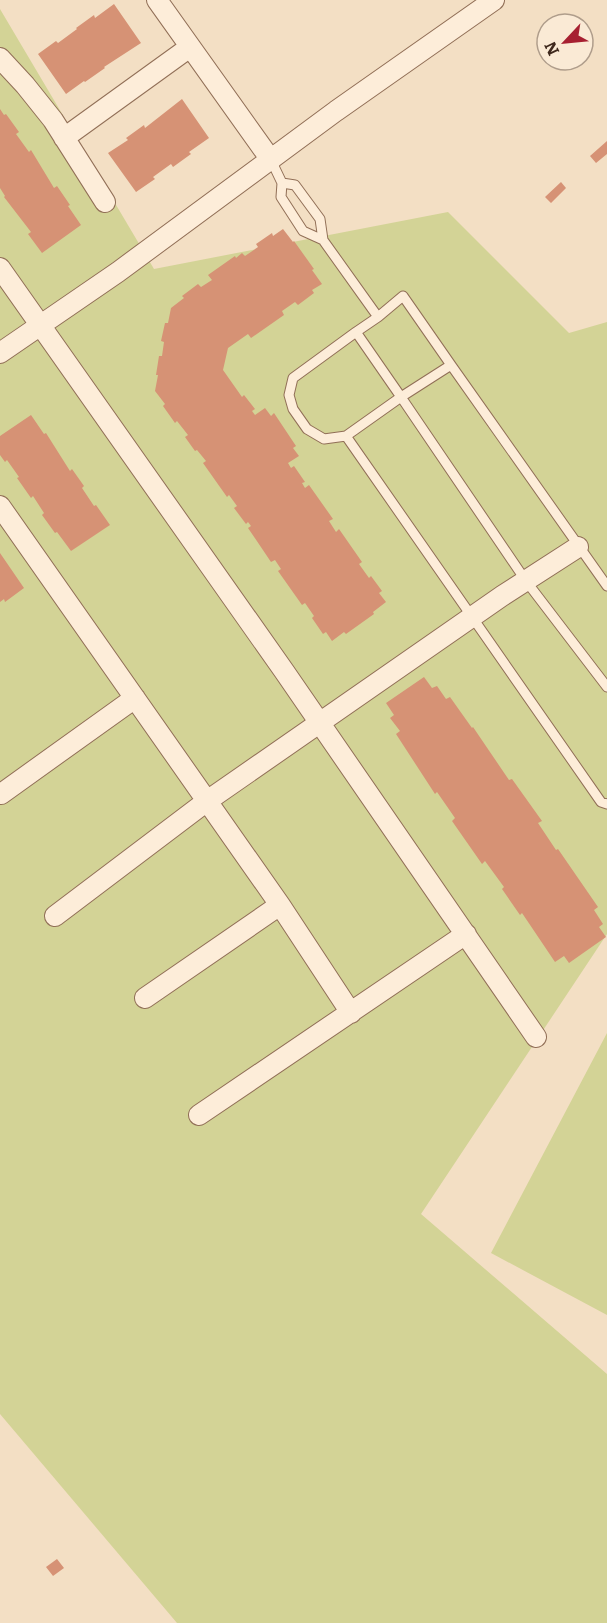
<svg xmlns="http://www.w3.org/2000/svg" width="607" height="1623" font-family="Literata,serif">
	<rect width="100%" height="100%" fill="#f3dfc4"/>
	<path fill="#d3d396" d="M0,9L154,269L448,212L569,333L607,322V934L421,1214L607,1374V1623H177L0,1414Z
		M607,1033V1315L491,1253Z"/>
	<path fill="#d69275" d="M114,4L141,43L104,67L105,68L85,82L84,81L66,94L38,54L56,41L58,43L77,29L76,28L94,15L95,18Z
		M182,99L209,138L189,152L191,154L173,167L171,164L153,177L155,179L136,192L108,153L128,140L126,138L144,125L145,128Z
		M0,109L4,115L6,114L19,132L16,134L29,152L31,150L54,188L57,186L70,205L68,206L81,225L42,253L28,234L31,232L4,197L5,196L0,188Z
		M607,141V154L596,163L590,156Z
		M561,182L566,188L551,203L545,197Z
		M283,229L293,242L294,241L314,269L312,270L322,284L312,290L314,293L298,305L295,302L282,311L284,315L251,338L248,334L228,348L223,370L242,397L244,395L255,409L252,411L255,415L265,408L271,416L274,413L296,446L293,448L299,456L288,463L291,468L294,466L305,482L302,483L305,488L309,485L333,519L329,521L336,532L339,529L362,562L359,564L369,578L371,576L382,591L379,593L386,602L373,612L374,614L346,634L344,632L332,641L326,632L323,634L312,618L314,616L305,603L302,605L278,571L281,569L275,560L271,562L248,528L251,526L248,522L246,524L234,508L237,506L229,495L227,497L203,463L206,461L197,450L195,451L185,437L188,435L177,421L175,423L163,406L165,404L155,391L158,375H156L159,356H162L164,342L161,341L165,323H168L171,308L184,298L182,296L198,284L201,287L212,280L208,275L235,256L236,258L242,253L245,256L258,247L256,244L272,233L273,236Z
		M31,415L44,434L46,433L70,471L72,469L84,486L82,488L94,506L96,505L110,525L71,551L57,532L55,533L42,515L44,513L33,496L31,498L17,478L19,477L7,460L5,462L0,455V436Z
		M0,553L24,588L5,602L4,599L0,602Z
		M424,677L432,688L437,686L446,699L450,697L472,728L473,727L509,780L512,779L542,821L538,823L556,850L558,849L598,907L594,910L603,924L599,927L606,937L569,963L564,956L555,962L522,913L520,915L502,889L504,887L485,861L482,864L452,821L455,818L437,792L435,794L396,734L400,731L390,718L394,715L386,703Z
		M57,1559L64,1568L53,1576L46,1567Z"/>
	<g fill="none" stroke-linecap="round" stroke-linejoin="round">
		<defs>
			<path id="service" d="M271,160L282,183L281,197L303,231L323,240
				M282,183L295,185L320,219L323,240L378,317L356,332L401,397L451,365L607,586
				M378,317L403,296L451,365
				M356,332L293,378L289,395L293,409L307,429L324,439L346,436L601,802L607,804
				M346,436L401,397L526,581L607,687"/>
			<path id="minor" d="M157,0L271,160
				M0,58L25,85L53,120L105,202
				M64,138L190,47
				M0,268L284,671L536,1037
				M0,353L118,272L336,111L494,0
				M0,506L280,905L351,1013
				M1,794L135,698
				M55,916L207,801L502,596L578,547
				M145,998L280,905
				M199,1115L466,934"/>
		</defs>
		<use href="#service" stroke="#916f57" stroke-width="11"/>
		<use href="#minor" stroke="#916f57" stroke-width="22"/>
		<use href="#service" stroke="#fdedd9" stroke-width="9"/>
		<use href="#minor" stroke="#fdedd9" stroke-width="20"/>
	</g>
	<g transform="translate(565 42) rotate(244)"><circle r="28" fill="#faead5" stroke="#af9d8b" stroke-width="1.5"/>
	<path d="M0-4.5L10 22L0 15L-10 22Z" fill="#a72031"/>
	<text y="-9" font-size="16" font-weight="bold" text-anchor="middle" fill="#3f291d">N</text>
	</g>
</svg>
